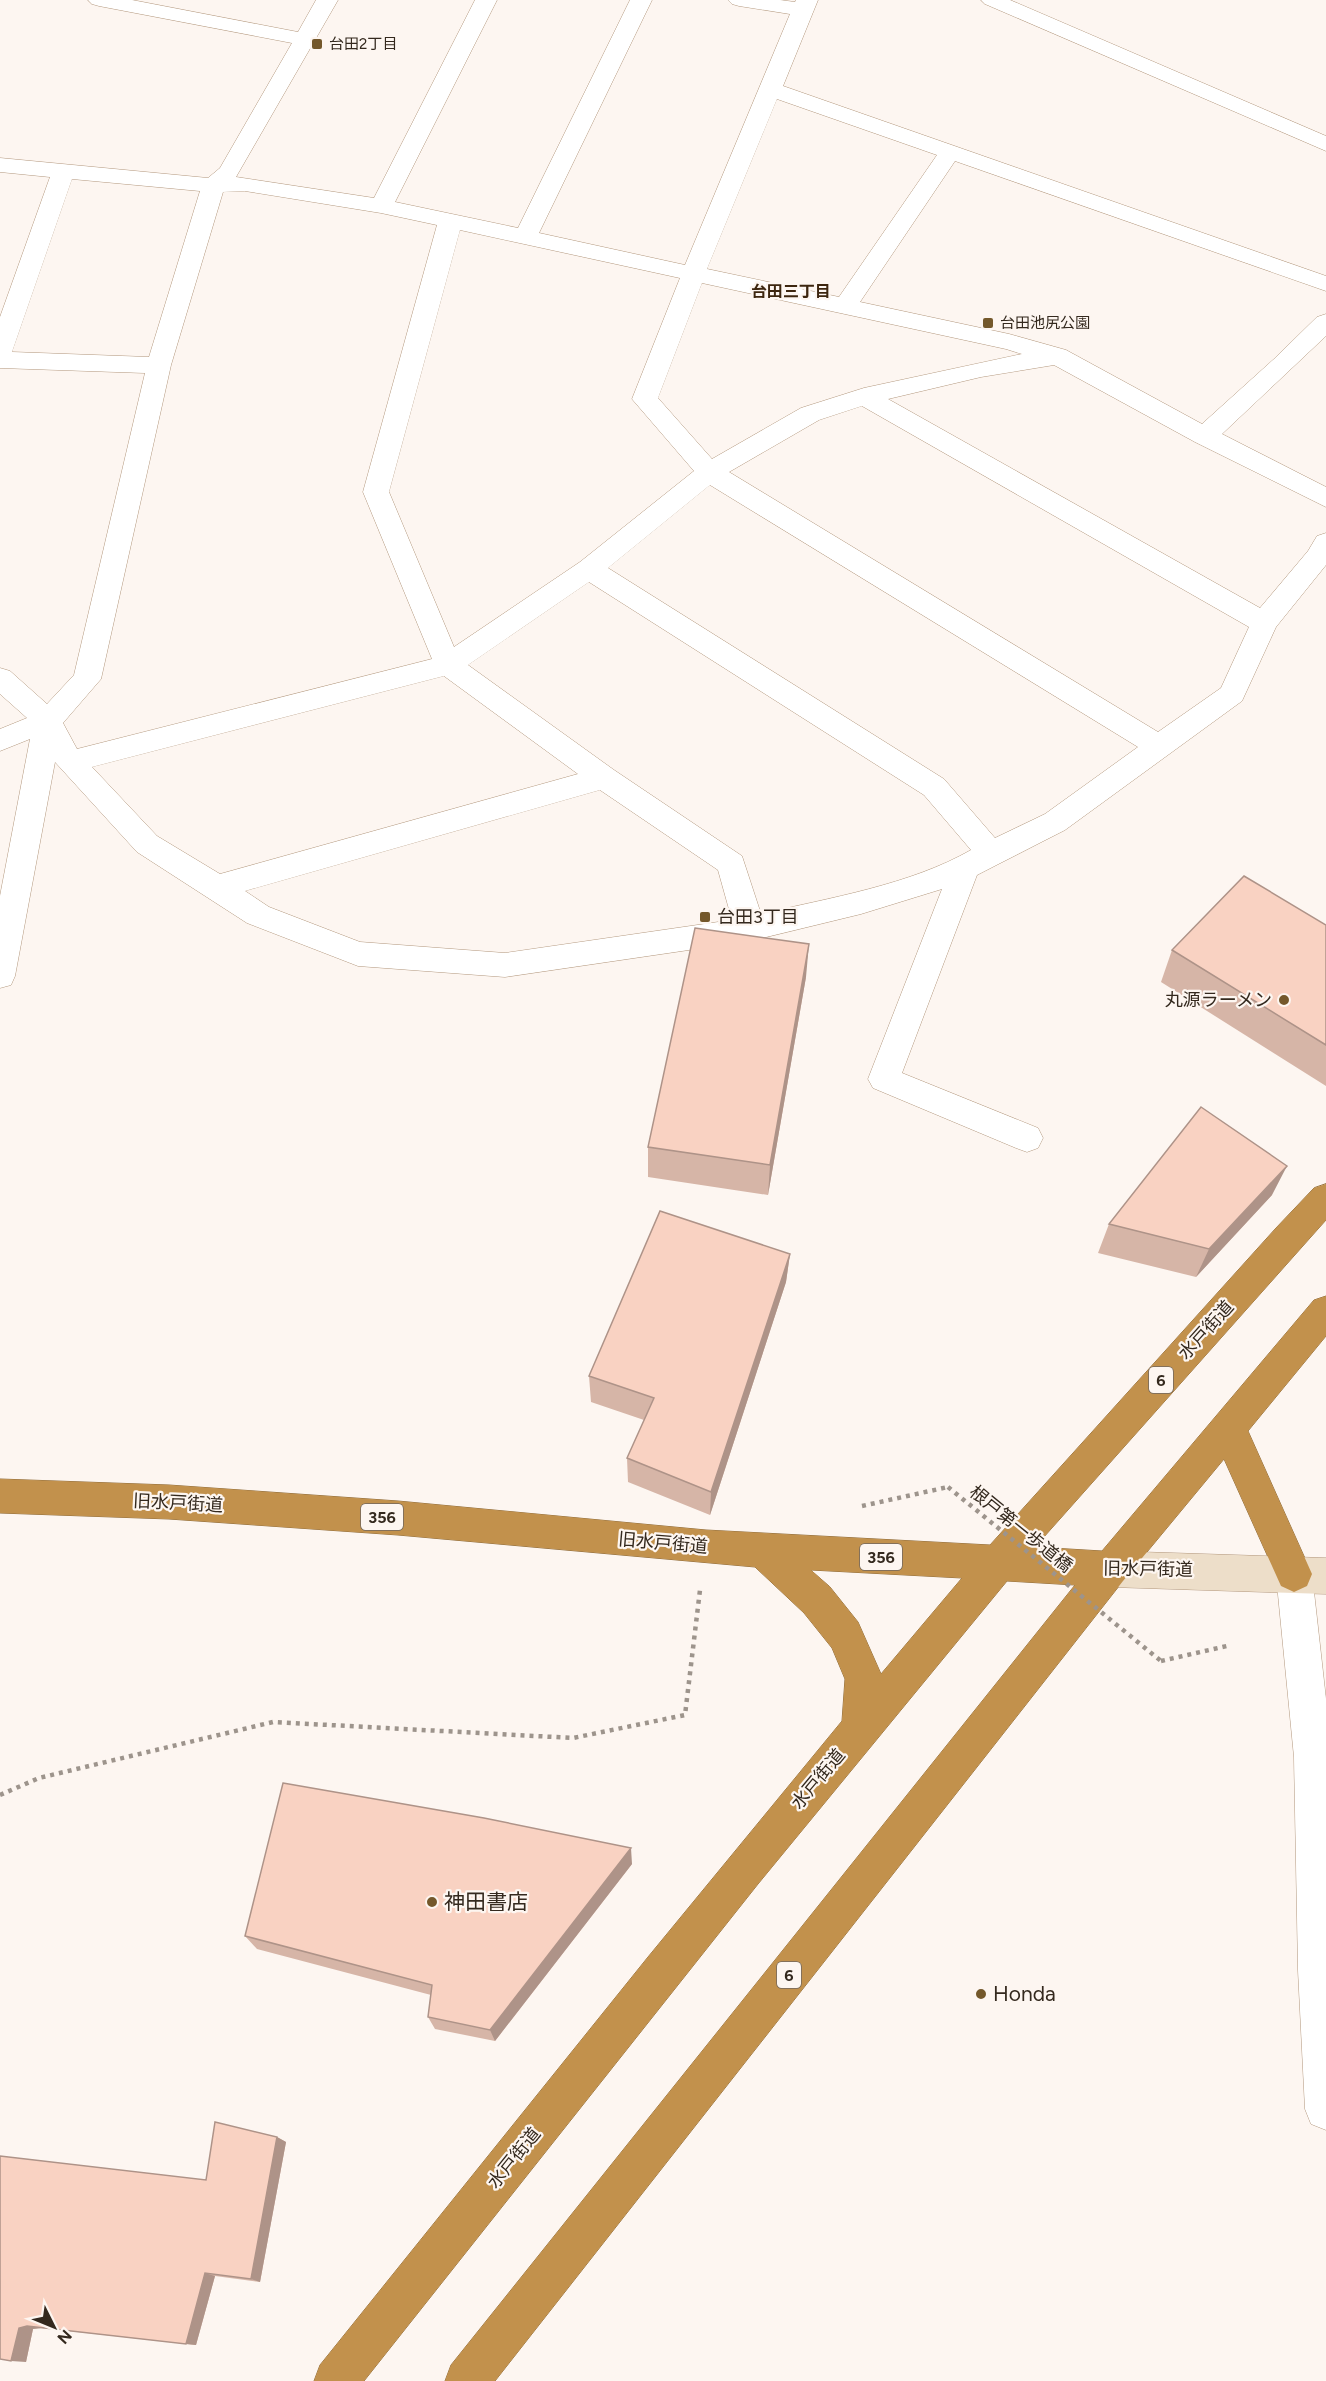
<svg xmlns="http://www.w3.org/2000/svg" width="1326" height="2381" font-family="Figtree,'Noto Sans JP',sans-serif">
	<rect width="100%" height="100%" fill="#fdf6f1"/>
	<g fill="none" stroke-linecap="round" stroke-linejoin="round">
		<defs>
			<path id="street" d="M88,0H132L298,32L316,0H338L236,177L374,198L475,0H497L395,202L518,228L630,0H652L539,233L685,265L790,14L739,6L732,4L728,0H780L795,2L796,0H818L783,86L1326,276V291L955,161L860,302L1009,334L1066,350L1202,424L1274,359L1317,317L1326,314V336L1222,434L1326,487V507L1195,442L1054,365L981,377L888,399L1260,608L1308,551L1317,536L1326,533V565L1276,627L1242,701L1065,830L977,875L902,1073L1038,1128L1043,1138L1038,1148L1027,1152L1016,1148L873,1088L868,1079L942,889L861,914L750,941L505,977L358,966L247,923L137,852L55,762L15,976L11,985L0,988V896L30,739L0,751V729L27,718L0,694V668L10,671L47,704L74,675L145,373L0,368V317L50,177L0,172V158L208,178L220,168L292,43L99,6L92,4ZM777,99L937,155L839,297L707,269ZM72,179L200,191L149,357L12,352ZM245,191L381,213L437,225L363,492L432,659L77,749L63,723L101,679L171,365L223,192ZM460,230L680,278L632,399L694,471L580,562L454,647L389,492ZM702,283L1006,349L1022,354L864,388L801,408L712,459L658,398ZM862,406L1249,627L1221,688L1158,732L729,472L819,420ZM710,485L1138,747L1045,814L995,838L944,779L608,568ZM589,582L924,795L971,850C910,885 829,898 761,914L742,856L614,770L468,665ZM444,676L578,774L220,874L157,836L92,767ZM600,790L718,870L732,920L505,953L360,942L269,907L245,891Z
				M981,0H1010L1326,136V151L985,4Z
				M1294,1556L1307,1562L1312,1574L1326,1699V2130L1311,2124L1305,2109L1298,1970L1294,1757L1276,1574L1281,1562Z"/>
			<path id="secondary" d="M1110,1551L1326,1558V1594L1110,1587L1097,1581L1092,1569L1097,1557Z"/>
			<path id="highway" d="M1326,1184V1220L1035,1547L1102,1551L1314,1300L1326,1296V1336L1248,1431L1312,1574L1307,1586L1294,1592L1281,1586L1224,1459L1123,1581L495,2381H445L451,2365L1075,1585L1007,1581L758,1884L364,2381H314L320,2365L648,1957L842,1721L845,1679L832,1648L804,1613L755,1567L398,1535L169,1519L0,1513V1479L169,1485L398,1501L706,1530L990,1545L1276,1228L1314,1188ZM811,1570L962,1578L881,1674L858,1622L830,1587Z"/>
		</defs>
		<use href="#street" stroke="#b3987e" stroke-width="1"/>
		<use href="#secondary" stroke="#b3987e" stroke-width="1"/>
		<use href="#highway" stroke="#906d3c" stroke-width="1"/>
		<path stroke="#9d948c" stroke-width="4.5" stroke-dasharray="4 5" stroke-linecap="butt" d="M862,1506L948,1487
			M1161,1661L1231,1645
			M0,1795L39,1778L273,1722L573,1738L685,1715L700,1590"/>
		<use href="#street" fill="#fff" fill-rule="evenodd"/>
		<use href="#secondary" fill="#eddec9" fill-rule="evenodd"/>
		<use href="#highway" fill="#c2914c" fill-rule="evenodd"/>
		<path stroke="#9d948c" stroke-width="4.5" stroke-dasharray="4 5" stroke-linecap="butt" d="M948,1487L1161,1661"/>
	</g>
	<path fill="#d6b5a7" d="M1326,925V1086L1161,982L1172,950Z
		M806,977L768,1195L648,1177V1147Z
		M1272,1195L1196,1277L1098,1253L1109,1224Z
		M790,1254L786,1282L710,1515L628,1482L627,1458L644,1420L591,1402L589,1376Z
		M632,1864L495,2041L435,2029L428,2017L431,1995L257,1949L245,1936Z
		M277,2137L286,2142L260,2282L215,2276L196,2345L41,2328L33,2329L26,2362L0,2156L206,2180Z"/>
	<path fill="#ae9388" d="M809,944L806,977L768,1195L770,1165Z
		M1287,1166L1272,1195L1196,1277L1209,1249Z
		M790,1254L786,1282L710,1515L711,1492Z
		M631,1848L632,1864L495,2041L490,2030Z
		M277,2137L286,2142L260,2282L251,2279Z
		M205,2273L215,2276L196,2345L186,2344Z
		M27,2326L41,2328L33,2329L26,2362L11,2361L19,2328Z"/>
	<path fill="#f9d2c2" stroke="#ae9388" stroke-width="1.5" d="M1244,876L1326,925V1045L1172,950Z
		M695,928L809,944L770,1165L648,1147Z
		M1201,1107L1287,1166L1209,1249L1109,1224Z
		M660,1211L790,1254L711,1492L627,1458L654,1398L589,1376Z
		M283,1783L484,1818L631,1848L490,2030L428,2017L432,1985L245,1936Z
		M215,2122L277,2137L251,2279L205,2273L186,2344L27,2326L19,2328L11,2361L0,2359V2156L206,2180Z"/>
	<g fill="#74582b" stroke="#fdf6f1" stroke-width="2">
		<rect x="311" y="38" width="12" height="12" rx="3"/>
		<rect x="982" y="317" width="12" height="12" rx="3"/>
		<rect x="699" y="911" width="12" height="12" rx="3"/>
		<circle cx="1284" cy="1000" r="6"/>
		<circle cx="432" cy="1902" r="6"/>
		<circle cx="981" cy="1994" r="6"/>
	</g>
	<g text-anchor="middle" stroke-width="4.5" stroke-linejoin="round" paint-order="stroke">
		<g font-size="15" fill="#34291e" stroke="#fdf6f1" text-anchor="start">
			<text x="329" y="49">台田2丁目</text>
			<text x="1000" y="328">台田池尻公園</text>
		</g>
		<g font-size="16" font-weight="bold" fill="#3d260f" stroke="#fdf6f1">
			<text x="791" y="297">台田三丁目</text>
		</g>
		<g fill="#fdf6f1" stroke="#70665d" stroke-width="1.5">
			<rect x="1149" y="1367" width="24" height="26" rx="4.5"/>
			<rect x="361" y="1504" width="42" height="26" rx="4.5"/>
			<rect x="860" y="1544" width="42" height="26" rx="4.5"/>
			<rect x="777" y="1962" width="24" height="26" rx="4.5"/>
		</g>
		<g font-size="16" font-weight="bold" fill="#34291e">
			<text x="1161" y="1386">6</text>
			<text x="382" y="1523">356</text>
			<text x="881" y="1563">356</text>
			<text x="789" y="1981">6</text>
		</g>
		<g font-size="18" fill="#34291e" stroke="#fdf6f1" text-anchor="start">
			<text x="717" y="923">台田3丁目</text>
			<text x="1272" y="1006" text-anchor="end">丸源ラーメン</text>
		</g>
		<g font-size="18" fill="#34291e" stroke="#fdf6f1">
			<text transform="translate(1206 1330) rotate(-48)" y="6">水戸街道</text>
			<text transform="translate(178 1503) rotate(3)" y="6">旧水戸街道</text>
			<text transform="translate(1021 1529) rotate(39)" y="6">根戸第一歩道橋</text>
			<text transform="translate(663 1543) rotate(5)" y="6">旧水戸街道</text>
			<text transform="translate(1148 1569) rotate(1)" y="6">旧水戸街道</text>
			<text transform="translate(818 1779) rotate(-50)" y="6">水戸街道</text>
			<text transform="translate(514 2158) rotate(-51)" y="6">水戸街道</text>
		</g>
		<g font-size="21" fill="#34291e" stroke="#fdf6f1" text-anchor="start">
			<text x="444" y="1909">神田書店</text>
			<text x="993" y="2001">Honda</text>
		</g>
	</g>
	<g transform="translate(54 2327) rotate(133)" stroke="#fdf6f1" stroke-width="4.5" paint-order="stroke">
	<path d="M0-4.5L10 22L0 15L-10 22Z" fill="#34291e"/>
	<text y="-9" font-size="16" font-weight="bold" text-anchor="middle" fill="#34291e">N</text>
	</g>
</svg>
